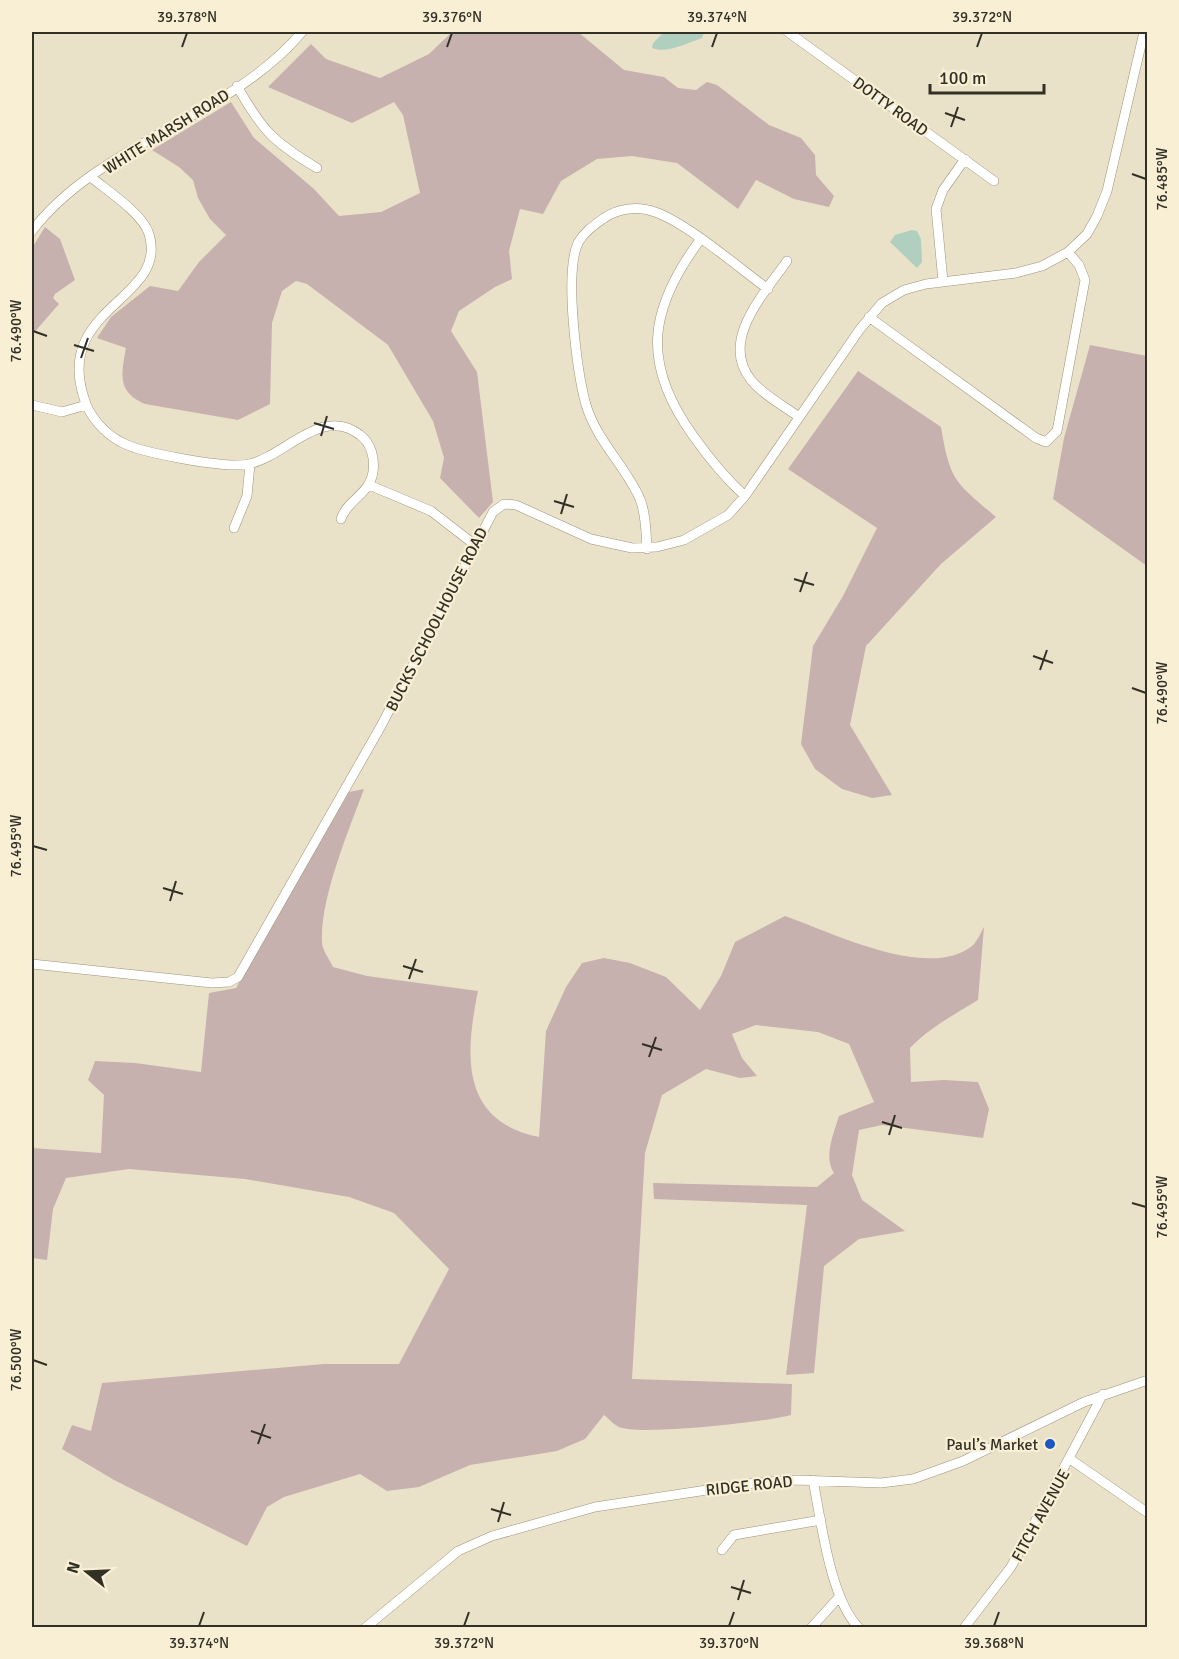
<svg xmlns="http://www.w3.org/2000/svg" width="1179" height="1659" font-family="Signika,sans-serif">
	<rect width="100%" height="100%" fill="#eae2c8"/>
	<path fill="#c6b1af" d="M452,32H578L624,70L664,77L678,88L696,90L707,82L717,85L769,125L801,138L815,155L816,175L834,196L829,207L794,199L756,180L738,209L677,163L632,156L597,159L561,181L543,214L520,209L509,251L512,279L495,287L459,311L451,331L477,372L493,502L479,518L440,478L444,458L433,421L388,345L307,284L296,281L282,291L272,323L270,404L238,420L145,404C117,392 121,374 126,348L97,338L111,317L150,286L178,291L199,262L226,235L210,219L198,198L193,180L179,167L152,150L231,102L254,138L314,189L339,216L381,212L420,193L403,115L394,102L352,123L268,87L311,44L326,59L380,78L429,54Z
		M45,227L60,239L75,280L55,294L53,298L59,304L32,335V248Z
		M1090,345L1147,356V566L1053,499L1064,438Z
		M858,371L941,427C950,481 955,482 996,517L941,564L866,646L850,725L892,795L872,798L842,789L815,769L801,744L813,646L843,596L877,528L788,469Z
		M364,789C349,830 320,898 322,942C322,950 330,960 333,967L367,976L478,991C465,1055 460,1121 539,1137L546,1031L566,987L582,963L604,958L630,963L666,977L700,1010L721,976L735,942L785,916C831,932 928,981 972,946C977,942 981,932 984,927L978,1000C954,1015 930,1027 910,1048L911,1082L944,1080L978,1082L989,1109L983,1138L882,1125L859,1130L852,1175L862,1200L905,1231L859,1239L824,1266L814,1373L786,1375L807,1205L654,1199L653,1183L817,1187L834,1173C823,1157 834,1133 839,1116L874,1102L849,1044L818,1032L756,1025L732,1034L742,1058L757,1076L740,1078L706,1069L662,1095L645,1153L632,1379L792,1384L791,1415C767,1422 638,1436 619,1427C614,1425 609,1419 604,1415L585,1439L557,1451L470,1465L419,1487L387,1491L360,1474L284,1497L267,1507L247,1546L114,1480L62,1449L72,1425L91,1431L102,1383L324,1364H399L449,1269L394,1213L349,1197L245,1179L129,1169L66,1178L53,1209L47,1260L32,1258V1148L101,1153L104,1095L88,1080L95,1061L135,1063L201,1072L209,993L236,988L349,792Z"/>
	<path fill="#b1cfbe" d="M664,32H704L702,38C687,43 667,54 652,48L653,43Z
		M912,230L917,231L921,239L922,262L917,268L890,242L895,235Z"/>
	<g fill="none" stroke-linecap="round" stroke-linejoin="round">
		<defs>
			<path id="minor" d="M788,32L994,181
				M237,86C262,130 273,142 317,168
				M92,178C108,191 143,214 149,234C169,300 54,306 84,398C89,416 104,433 121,442C140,453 228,469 249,464C286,456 322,405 360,435C371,443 375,458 373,472C370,494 347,500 341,519
				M32,231C99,143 231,117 302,32
				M700,240C648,310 641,364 694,437C709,458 725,478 745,496
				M787,261C765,293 719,340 751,380C763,395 784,406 799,417
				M943,281L936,209L943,190L965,159
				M869,317L1036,438L1046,442L1057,431L1085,280L1079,265L1068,252
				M32,405L62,412L86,405
				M369,485L431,511L475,545
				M234,528L247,496L250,464
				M647,549C646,533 646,514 640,499C625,465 598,443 586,405C577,372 564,273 578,243C584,232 593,226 604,218C619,208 638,206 655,212C687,223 739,268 768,289
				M32,964L212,983L229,982L238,977L381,726L493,512L504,504L516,505L591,539L632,548L657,547L684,540L728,515L745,496L860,329L882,303L904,290L926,284L1016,273L1042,266L1068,252L1087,234L1097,216L1107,191L1144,32
				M1070,1459L1148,1513
				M813,1480C821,1520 830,1599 859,1628
				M722,1550L734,1535L821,1520
				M365,1628L458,1551L492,1536L595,1507L753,1483L797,1480L881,1483L913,1479L963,1461L1084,1402L1148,1380
				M811,1628L840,1596
				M964,1628L1011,1567L1103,1394"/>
		</defs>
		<use href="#minor" stroke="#9b937a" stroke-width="10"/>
		<use href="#minor" stroke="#fff" stroke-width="9"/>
	</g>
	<path fill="none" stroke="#322f25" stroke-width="2" d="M182,47L187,33M447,47L452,33M712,47L717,33M977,47L982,33M945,113L965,120M951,127L958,107M1132,174L1146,179M33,331L47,336M74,345L94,351M81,358L88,338M314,423L334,429M321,436L327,416M554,501L574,507M561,514L567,494M794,579L814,585M800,592L807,572M1033,656L1053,663M1040,670L1047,650M1132,688L1146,693M33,846L47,850M163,888L183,894M170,901L176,881M403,966L423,972M409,979L416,959M642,1044L662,1050M649,1057L656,1037M882,1122L902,1128M889,1135L895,1115M1132,1203L1146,1207M33,1360L47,1365M251,1431L271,1438M258,1444L265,1424M491,1509L511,1515M498,1522L504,1502M731,1587L751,1593M738,1600L744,1580M199,1626L204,1612M464,1626L469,1612M729,1626L734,1612M994,1626L999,1612"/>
	<circle fill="#1c56c2" stroke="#f8efd5" stroke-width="2" cx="1050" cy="1444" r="6"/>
	<g text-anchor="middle" stroke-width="4.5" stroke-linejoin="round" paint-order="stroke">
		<g font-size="16" fill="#322f25" stroke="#f8efd5">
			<text transform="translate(891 106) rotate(36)" y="6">DOTTY ROAD</text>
			<text transform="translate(166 131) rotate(-32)" y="6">WHITE MARSH ROAD</text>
			<text transform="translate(436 619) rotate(-63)" y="6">BUCKS SCHOOLHOUSE ROAD</text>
			<text transform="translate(749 1485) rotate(-6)" y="6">RIDGE ROAD</text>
			<text transform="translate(1040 1515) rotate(-61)" y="6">FITCH AVENUE</text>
		</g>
		<g font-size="16" fill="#322f25" stroke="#f8efd5" text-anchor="end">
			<text x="1038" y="1450">Paul’s Market</text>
		</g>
	</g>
	<rect width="1179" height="1659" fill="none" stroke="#f8efd5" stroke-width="66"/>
	<g transform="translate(87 1572) rotate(288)" stroke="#f8efd5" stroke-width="4.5" paint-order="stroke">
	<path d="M0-4.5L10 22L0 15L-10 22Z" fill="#322f25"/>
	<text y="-9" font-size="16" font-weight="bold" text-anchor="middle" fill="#322f25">N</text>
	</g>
	<path d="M930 84v9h114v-9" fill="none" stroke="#322f25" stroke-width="3"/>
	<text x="939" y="84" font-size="18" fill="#322f25" stroke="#f8efd5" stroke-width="4.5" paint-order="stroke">100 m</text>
	<rect x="33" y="33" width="1113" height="1593" fill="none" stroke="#322f25" stroke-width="2"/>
	<g font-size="15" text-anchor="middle" fill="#322f25">
		<text x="187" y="22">39.378°N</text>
		<text x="452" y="22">39.376°N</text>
		<text x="717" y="22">39.374°N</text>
		<text x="982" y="22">39.372°N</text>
		<text transform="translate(1162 179) rotate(-90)" y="5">76.485°W</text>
		<text transform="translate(16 331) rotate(-90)" y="5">76.490°W</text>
		<text transform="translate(1162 693) rotate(-90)" y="5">76.490°W</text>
		<text transform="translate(16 846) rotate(-90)" y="5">76.495°W</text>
		<text transform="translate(1162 1207) rotate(-90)" y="5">76.495°W</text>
		<text transform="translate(16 1360) rotate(-90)" y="5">76.500°W</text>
		<text x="199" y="1648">39.374°N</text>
		<text x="464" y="1648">39.372°N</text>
		<text x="729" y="1648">39.370°N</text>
		<text x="994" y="1648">39.368°N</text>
	</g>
</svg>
